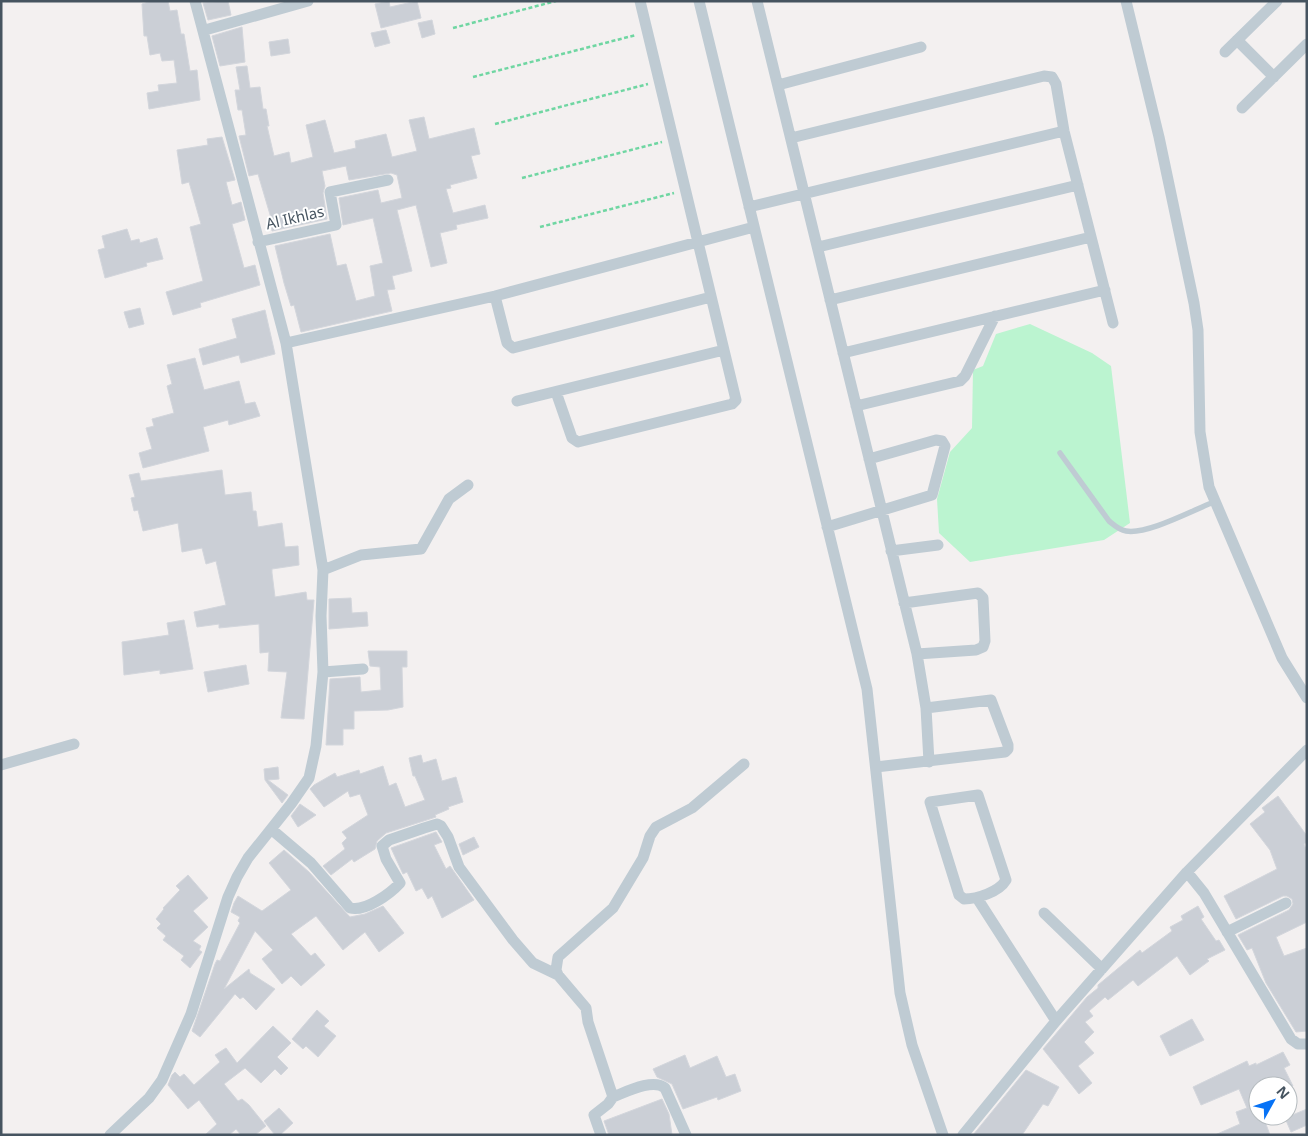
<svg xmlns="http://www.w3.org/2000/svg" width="1308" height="1136" font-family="'Noto Sans',sans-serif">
	<rect width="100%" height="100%" fill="#f3f0f0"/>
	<path fill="#bbf4d0" d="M1030,324L1092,353L1111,366L1130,523L1104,540L970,562L939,533L937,499L950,452L972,428L973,370L983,366L996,334Z"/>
	<path fill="#cbcfd6" stroke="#d3d6dc" d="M152,1H168L170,11L177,10L181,34H184L190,71L197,70L200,100L149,109L147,93L159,91L158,85L177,83L174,60L162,61L160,53L150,55L147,36H144L142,4Z
		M228,1L231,15L208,20L203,3Z
		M389,1L390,7L417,1L421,18L381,28L375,4Z
		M432,20L435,34L422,38L418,23Z
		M242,27L245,62L220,66L212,36Z
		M386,30L390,43L375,47L371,33Z
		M288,39L290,53L271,56L269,42Z
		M247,66L250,88L260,87L263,109H266L269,126H267L274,156L289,152L291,163L313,157L306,125L325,120L334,153L356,148L355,141L386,134L392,157L417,151L409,120L424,117L429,139L474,128L480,154L471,156L477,178L450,185L451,188L446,189L453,213L485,205L488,218L456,225L457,229L440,233L447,263L431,267L416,205L397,210L412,271L392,276L395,289L387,290L392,311L301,332L294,305L291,306L284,283L275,246L330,234L337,266L346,264L356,301L375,296L370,266L383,263L373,218L343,225L339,198L378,190L381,203L402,198L397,175L391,173L349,180L346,166L322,171L325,186L323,193L327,219L272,231L271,218L258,174L249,176L239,136L246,135L242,110H238L235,90H240L236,67Z
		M222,137L235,180L226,182L232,205L241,202L245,220L232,224L244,268L255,265L260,285L200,303L201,307L173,315L166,292L203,281L190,227L201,224L189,182L182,184L177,150L208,145L207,139Z
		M127,229L131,241L139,239L140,243L157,238L163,259L146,263L147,266L105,278L98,250L105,248L102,236Z
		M140,308L144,324L129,328L124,312Z
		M265,310L275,354L241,363L239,355L203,365L199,349L237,338L232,319Z
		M195,358L204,390L239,381L245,404L255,402L260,416L229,425L228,420L203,427L209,451L143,468L139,453L152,449L146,428L154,426L152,419L174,413L167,386L172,384L167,365Z
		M222,470L225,495L251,492L253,511H256L258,527L282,523L285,547L298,546L299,565L272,569V573L275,597L306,592L307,600H314L304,719L281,718L287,672L268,671L269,652L260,653L259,624L219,628V624L197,627L194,612L226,605L216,561L206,564L202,548L182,552L178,523L143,531L138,510L134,511L131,498L135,497L129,475L139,473L141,481Z
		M351,598L352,613L367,612L368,626L329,629V599Z
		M184,620L193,669L160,674V670L124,675L122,642L169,635L167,623Z
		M368,651H407V667H402L403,707L388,710L354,711V729H343V745H326L330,679L360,677L361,692L381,690L380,667L370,666Z
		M246,665L249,684L208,692L204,672Z
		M421,755L423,763L436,759L442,781L456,777L463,802L448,807L449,809L435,815L436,817L386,833L377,841L375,849L354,862L352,859L331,875L323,866L345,849L342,843L347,838L342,832L368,815L360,794L350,797L348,791L324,807L310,789L314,785L335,773L337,777L359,770L360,774L383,766L389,786L396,783L405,807L425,800L415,776H413L409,758Z
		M278,767L279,779L268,780L288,795L282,803L265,780L264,769Z
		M1278,796L1307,836V842L1304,844L1307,852V922L1276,937L1284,956L1307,948V1031L1296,1032L1266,983L1252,948L1247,950L1238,935L1289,910L1293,904L1292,899L1287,896H1283L1236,919L1224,896L1277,869L1270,850L1250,824L1265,812L1262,808Z
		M300,804L316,815L298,827L291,816Z
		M436,832L442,842L434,845L446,869L450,866L474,900L442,918L432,896L428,899L422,888L416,891L407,872L403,874L391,848Z
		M474,837L479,847L463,855L459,844Z
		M284,850L309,872L350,917L365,914L383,906L404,933L379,952L365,932L343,950L316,916L291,934L311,956L315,953L325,965L301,986L291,976L282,984L262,959L273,950L255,931L224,989L249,969L250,973L275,989L256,1010L243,997L240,999L235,994L200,1037L192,1031L215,964L217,960L220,961L240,923L238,921L240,917L231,912L234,903L238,896L262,911L291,890L269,863Z
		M188,875L208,898L193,911L208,927L193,941L201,946L199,950L202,952L190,968L181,960L184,956L163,940L166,936L157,928L161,924L156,919L164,909L163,908L180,890L176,886Z
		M1198,906L1204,917L1201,919L1216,941L1219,940L1225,950L1207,959L1209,961L1190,975L1177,956L1138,986L1133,980L1108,1000L1105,997L1089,1011L1093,1016L1085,1022L1094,1032L1084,1042L1094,1053L1078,1066L1092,1083L1079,1094L1043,1049L1087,997L1098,988V985L1140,950L1142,953L1172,931L1170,927L1183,920L1181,916Z
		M317,1010L329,1021L324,1026L336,1036L318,1057L306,1046L303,1049L292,1039Z
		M1192,1019L1204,1040L1170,1056L1160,1036Z
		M273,1026L291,1043L277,1057L288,1068L281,1075L275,1069L261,1083L245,1068L224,1084L238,1101L242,1099L249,1105L266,1126L255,1135H241L236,1129L229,1135H205L217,1124L199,1100L188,1109L168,1085L172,1075L175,1072L180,1077L184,1074L194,1085L220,1062L215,1055L226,1048L237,1063Z
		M1283,1052L1290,1065L1284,1068L1293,1086H1258V1116H1263L1270,1135H1215L1240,1124L1236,1112L1247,1108L1239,1089L1201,1105L1193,1087L1247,1061L1249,1066L1256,1063V1065Z
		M685,1055L690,1068L717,1056L726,1077L735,1074L741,1091L718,1100L717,1097L683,1109L672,1084L657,1077L653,1069Z
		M1026,1070L1059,1087L1048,1106L1043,1104L1022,1135H973Z
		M662,1099L669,1114L672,1135H609L604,1121Z
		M279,1108L293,1123L280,1135H275L264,1121Z
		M1307,1109V1125L1291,1132L1285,1118Z"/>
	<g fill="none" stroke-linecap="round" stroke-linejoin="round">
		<path stroke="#6fd6a2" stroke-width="2.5" stroke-dasharray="4 2.5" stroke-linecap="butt" d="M453,28L556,1
			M473,77L636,35
			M495,124L648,84
			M522,178L662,142
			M540,227L674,193"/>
		<path stroke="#bfcbd3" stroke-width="5.5" d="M1060,453L1109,521C1114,525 1119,530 1126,531C1147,535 1193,510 1214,502"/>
		<path stroke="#bfcbd3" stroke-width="11" d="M699,1L867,689L900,993L912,1045L943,1135
			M757,1L917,654L926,708L929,762
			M1126,1L1159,137L1194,303L1198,330L1200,432L1209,487L1282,658L1307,698
			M205,30L308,1
			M1237,40L1274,77
			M1225,52L1277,1
			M778,85L921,47
			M1242,108L1307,44
			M791,138L1044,76L1052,77L1056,84L1064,131L1113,323
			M749,207L1064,131
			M258,242L336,225L330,192L388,180
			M818,247L1078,185
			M495,296L507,343L513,348L711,297
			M830,300L1091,237
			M286,343L495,296L754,227
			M843,353L1105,290
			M556,392L572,438L578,442L732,404L736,400L640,1
			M517,401L724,350
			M856,406L960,381L965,376L995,316
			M827,527L932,495L945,446L942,441L936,440L869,459
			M891,551L938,545
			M323,570L361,555L421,549L449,499L468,485
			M904,603L978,593L983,598L985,641L983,647L976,650L917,654
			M323,672L363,669
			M1,765L74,744
			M876,767L1005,752L1008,749V745L991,700L926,708
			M978,795L1006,880C999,892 977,899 964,899L959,895L930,802Z
			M271,829L311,863L350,908C365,912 390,894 400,883L386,859L382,846L389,840L424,828L437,824L441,826L448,837L459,867L513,940L533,963L558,975
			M1187,872L1204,893L1291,1039L1298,1044H1307
			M977,898L1056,1021
			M1044,913L1102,969
			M1227,932L1286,903
			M613,1097C626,1092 653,1078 665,1088L686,1135
			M110,1135L149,1098L162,1080L191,1014L228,897L237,877L248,858L291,804L309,778L316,746L323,672L321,616L323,570L286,343L195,1
			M601,1135L594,1115L608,1104L613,1097L588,1022L586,1008L558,975L556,970L558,957L613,908L643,858L650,836L656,827L692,808L744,764
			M963,1135L1056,1021L1187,872L1307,750"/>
	</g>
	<g text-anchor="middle" stroke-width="4" stroke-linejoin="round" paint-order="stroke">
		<g font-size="15" fill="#465460" stroke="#fff">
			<text transform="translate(295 218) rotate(-13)" y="5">Al Ikhlas</text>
		</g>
	</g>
	<rect width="1308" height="1136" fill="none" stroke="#465460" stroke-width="5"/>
	<g transform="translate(1273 1101) rotate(50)"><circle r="24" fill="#ffffff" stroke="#b5bbbf"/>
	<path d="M0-4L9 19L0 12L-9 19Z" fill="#0672f6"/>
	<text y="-8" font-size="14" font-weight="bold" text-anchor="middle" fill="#465460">N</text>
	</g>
</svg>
